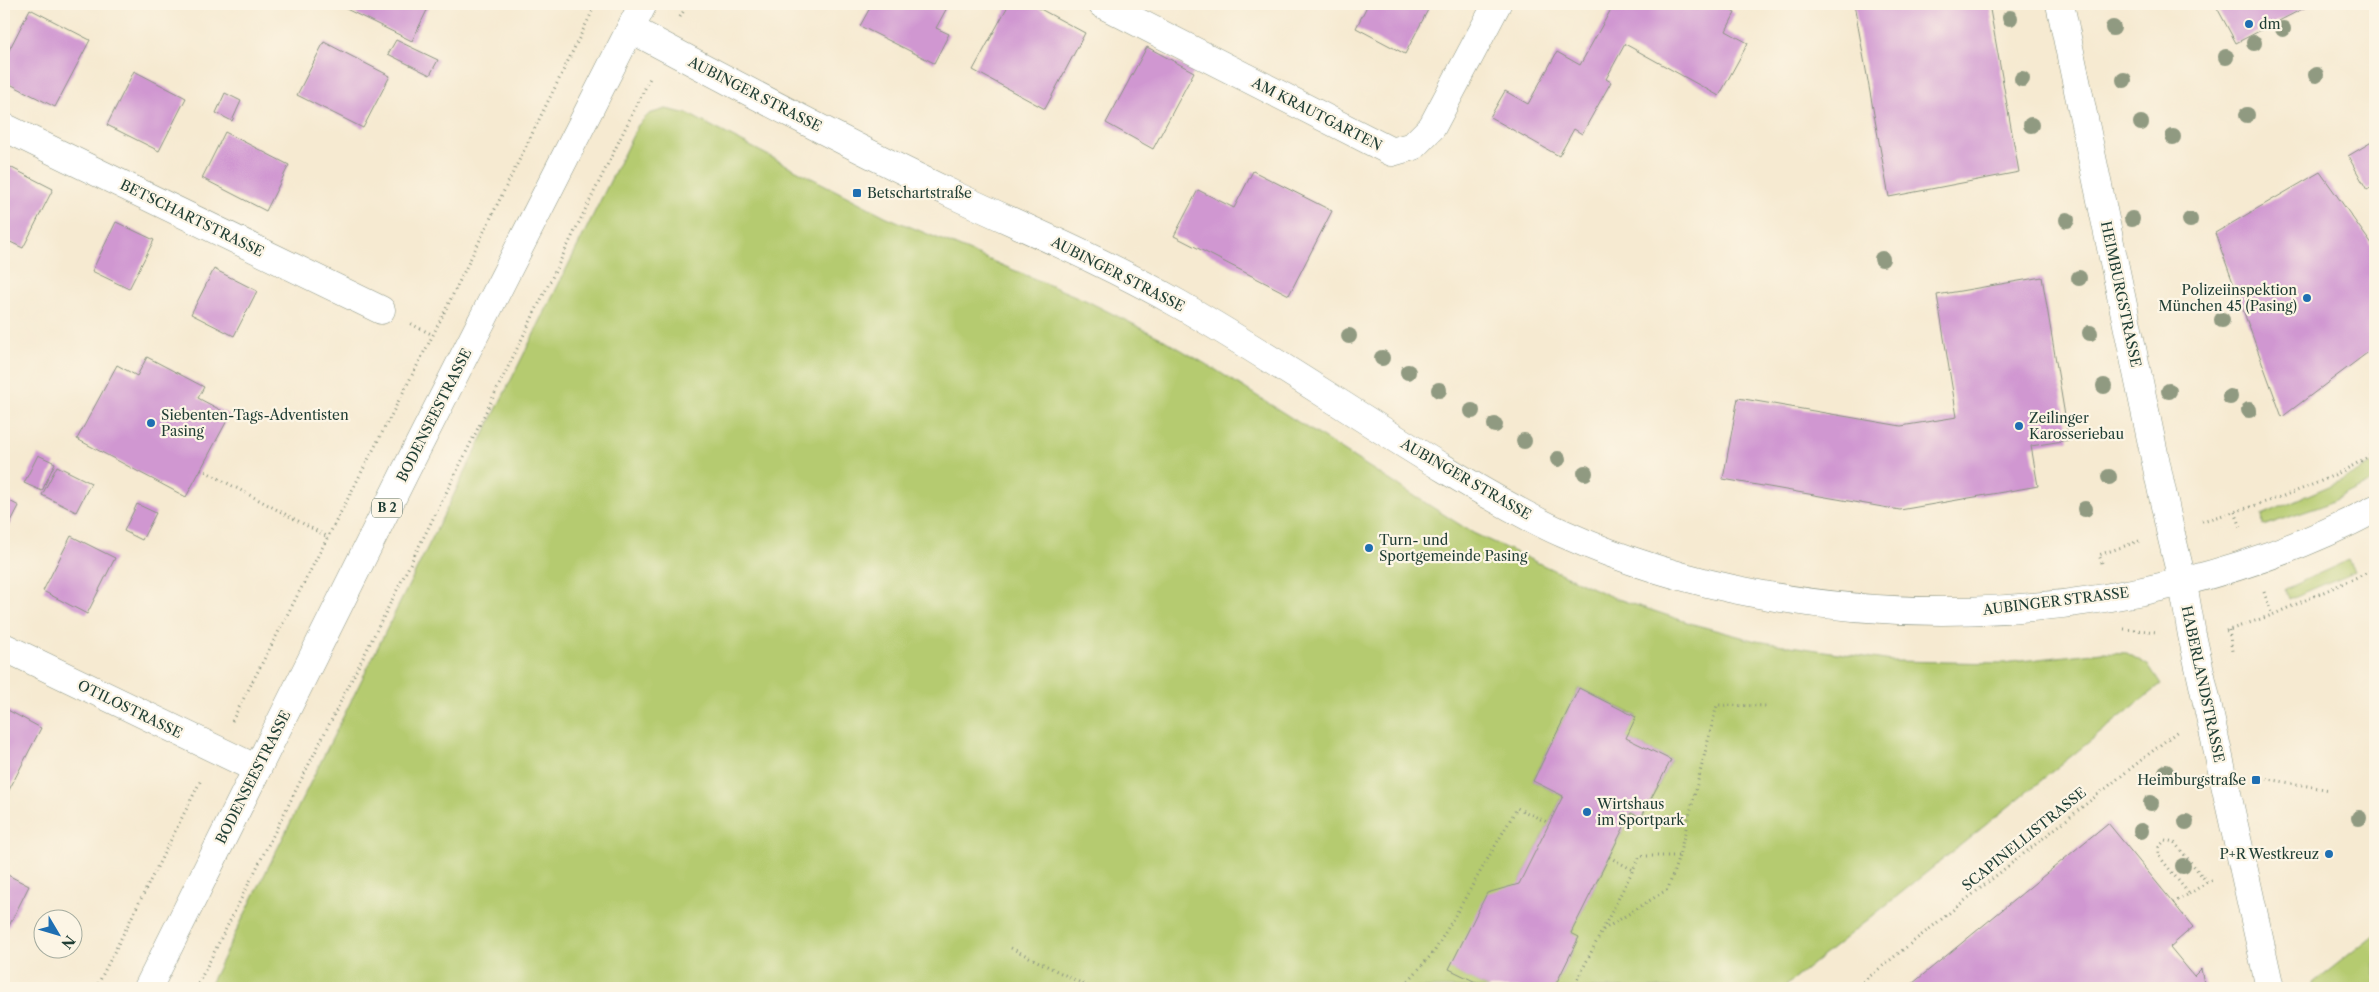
<svg xmlns="http://www.w3.org/2000/svg" width="2379" height="992" font-family="'Libre Caslon Text',serif">
	<rect width="100%" height="100%" fill="#fcf5e5"/>
	<filter id="ink" filterUnits="userSpaceOnUse"><feTurbulence type="fractalNoise" baseFrequency=".02" numOctaves="2"/><feDisplacementMap in="SourceGraphic" scale="10" xChannelSelector="R" yChannelSelector="G"/><feConvolveMatrix kernelMatrix="1 2 1 2 8 2 1 2 1" color-interpolation-filters="sRGB"/></filter>
	<filter id="wash" filterUnits="userSpaceOnUse"><feTurbulence type="fractalNoise" baseFrequency=".0096" numOctaves="4" result="noise"/><feDisplacementMap in="SourceGraphic" scale="20" xChannelSelector="R" yChannelSelector="G"/><feGaussianBlur stdDeviation="1.12" result="paint"/><feColorMatrix in="noise" values="0 0 0 0 0 0 0 0 0 0 0 0 0 0 0 0 0 1.4 0 .05"/><feComposite in="paint" operator="in"/></filter>
	<g filter="url(#wash)">
		<rect width="100%" height="100%" fill="#f6ead1"/>
		<path fill="#b5cb6f" stroke="#6a8452" d="M666,109L688,114L887,217L1085,300L1159,337L1216,370L1473,533L1612,597L1693,624L1756,641L1892,661L2003,663L2102,652L2127,653L2149,666L2161,684L1783,988H1554L1579,937L1571,933L1631,813L1642,818L1671,760L1626,738L1636,716L1579,688L1533,781L1563,796L1519,884L1450,969L1488,988H208L638,125L649,114Z
			M2375,462V480L2322,506L2263,526L2262,515L2343,480Z
			M2349,560L2355,571L2289,599L2285,589Z
			M2375,934V988H2314L2313,983Z"/>
		<g id="blocks">
			<path fill="#d097d1" d="M336,4H430L412,41Z
				M777,4H787L785,8Z
				M872,4H949L936,28L949,34L934,63L860,26Z
				M1009,4H1031L1085,33L1045,109L973,70Z
				M1368,4H1431L1405,54L1356,28Z
				M1614,4H1718L1735,13L1726,31L1748,43L1719,96L1625,44L1606,79L1611,82L1582,134L1574,129L1559,156L1490,117L1505,91L1528,104L1557,52L1580,65Z
				M1854,4H1989L2019,172L1889,197Z
				M2215,4H2312L2236,43Z
				M30,9L90,40L55,107L4,81V60Z
				M396,40L438,60L430,75L388,54Z
				M324,42L390,76L363,128L297,95Z
				M1147,47L1194,72L1153,149L1106,123Z
				M134,71L186,98L159,151L107,125Z
				M225,93L241,101L232,121L216,113Z
				M225,132L289,165L266,211L202,178Z
				M2375,140V185L2367,190L2348,156Z
				M10,167L53,189L23,248L4,239V178Z
				M1253,171L1332,211L1289,295L1174,236L1198,190L1234,208Z
				M2320,172L2375,249V347L2282,417L2215,233Z
				M116,222L154,240L129,289L92,271Z
				M214,269L257,291L234,336L191,314Z
				M2042,277L2069,440L2031,446L2038,486L1900,510L1723,479L1738,398L1901,426L1957,417L1937,295Z
				M147,357L204,387L198,398L230,415L186,497L77,439L117,365L137,376Z
				M38,455L55,463L42,491L24,483Z
				M57,466L91,483L76,512L42,495Z
				M4,498L19,506L4,535Z
				M137,504L156,513L142,540L124,531Z
				M71,536L115,558L87,614L43,591Z
				M1579,688L1636,717L1626,738L1671,760L1641,818L1631,813L1571,933L1579,937L1554,988H1488L1449,969L1487,893L1519,884L1563,796L1533,781Z
				M4,708L41,728L8,792L4,790Z
				M2108,823L2193,927L2170,947L2194,976L2201,969L2205,988H2088L2083,982L2075,988H1907Z
				M4,873L29,886L4,936Z"/>
		</g>
	</g>
	<g filter="url(#ink)">
		<use href="#blocks" fill-opacity="0" stroke="#8a9482" stroke-width="1"/>
		<g fill="none" stroke-linecap="round" stroke-linejoin="round">
			<defs>
				<path id="minor" d="M1102,4L1392,152L1413,146L1432,127L1497,4
					M2060,4L2170,530L2183,584L2192,635L2270,988
					M4,127L381,310
					M4,647L257,769"/>
				<path id="major" d="M631,29C738,86 845,143 954,195C1029,230 1105,262 1177,303C1268,355 1355,415 1445,469C1483,492 1522,515 1562,533C1809,645 2136,636 2375,509
					M148,988L404,474L643,4"/>
			</defs>
			<use href="#minor" stroke="#8a9482" stroke-width="29"/>
			<use href="#major" stroke="#8a9482" stroke-width="29"/>
			<path stroke="#8a9482" stroke-width="3" stroke-dasharray="1 4" stroke-linecap="butt" d="M680,17L688,4
				M411,324L433,335
				M201,469L328,537
				M2235,512L2242,530
				M2202,521C2256,506 2329,484 2375,452
				M2102,563L2099,555L2139,541
				M2264,592L2272,615
				M2124,629L2158,632
				M2229,630L2232,651
				M2226,631L2272,615L2375,569
				M232,721L433,335L596,4
				M2257,777L2330,790
				M1609,857L1633,870
				M2189,894L2207,882
				M2173,903L2189,894L2159,856V847L2165,840L2174,842L2207,882L2213,880
				M1603,930L1668,889L1679,856
				M1011,948L1091,988
				M96,988L201,780
				M196,988L449,487L651,76
				M1402,988L1434,952L1517,808L1549,823
				M1573,988L1640,856H1679L1717,705L1769,706
				M1855,988L2179,730"/>
			<use href="#minor" stroke="#fff" stroke-width="28"/>
			<use href="#major" stroke="#fff" stroke-width="28"/>
		</g>
		<g fill="#909a81">
			<circle cx="2010" cy="18" r="8"/>
			<circle cx="2113" cy="28" r="8"/>
			<circle cx="2283" cy="29" r="8"/>
			<circle cx="2254" cy="43" r="8"/>
			<circle cx="2226" cy="57" r="8"/>
			<circle cx="2316" cy="75" r="8"/>
			<circle cx="2022" cy="79" r="8"/>
			<circle cx="2124" cy="80" r="8"/>
			<circle cx="2247" cy="115" r="8"/>
			<circle cx="2141" cy="123" r="8"/>
			<circle cx="2031" cy="125" r="8"/>
			<circle cx="2173" cy="137" r="8"/>
			<circle cx="2132" cy="219" r="8"/>
			<circle cx="2067" cy="220" r="8"/>
			<circle cx="2190" cy="220" r="8"/>
			<circle cx="1882" cy="259" r="8"/>
			<circle cx="2079" cy="278" r="8"/>
			<circle cx="2222" cy="320" r="8"/>
			<circle cx="2090" cy="333" r="8"/>
			<circle cx="1349" cy="336" r="8"/>
			<circle cx="1382" cy="358" r="8"/>
			<circle cx="1408" cy="372" r="8"/>
			<circle cx="2104" cy="386" r="8"/>
			<circle cx="1439" cy="390" r="8"/>
			<circle cx="2169" cy="391" r="8"/>
			<circle cx="2230" cy="397" r="8"/>
			<circle cx="2249" cy="410" r="8"/>
			<circle cx="1472" cy="411" r="8"/>
			<circle cx="1495" cy="425" r="8"/>
			<circle cx="1524" cy="441" r="8"/>
			<circle cx="1558" cy="459" r="8"/>
			<circle cx="1585" cy="473" r="8"/>
			<circle cx="2109" cy="477" r="8"/>
			<circle cx="2085" cy="509" r="8"/>
			<circle cx="2166" cy="772" r="8"/>
			<circle cx="2151" cy="803" r="8"/>
			<circle cx="2359" cy="818" r="8"/>
			<circle cx="2186" cy="822" r="8"/>
			<circle cx="2141" cy="831" r="8"/>
			<circle cx="2183" cy="866" r="8"/>
		</g>
	</g>
	<g fill="#1f6fb2" stroke="#fcf5e5" stroke-width="2">
		<circle cx="2249" cy="24" r="5"/>
		<rect x="852" y="188" width="10" height="10" rx="2.5"/>
		<circle cx="2307" cy="298" r="5"/>
		<circle cx="151" cy="423" r="5"/>
		<circle cx="2019" cy="426" r="5"/>
		<circle cx="1369" cy="548" r="5"/>
		<rect x="2251" y="775" width="10" height="10" rx="2.5"/>
		<circle cx="1587" cy="812" r="5"/>
		<circle cx="2329" cy="854" r="5"/>
	</g>
	<g text-anchor="middle" stroke-width="4.5" stroke-linejoin="round" paint-order="stroke">
		<rect fill="#fcf5e5" stroke="#617469" stroke-width="1" x="372" y="498.5" width="30" height="19" rx="4"/>
		<g font-size="12" font-weight="bold" fill="#1f3d34">
			<text x="387" y="512">B 2</text>
		</g>
		<g font-size="14" fill="#1f3d34" stroke="#fcf5e5" text-anchor="start">
			<text x="2259" y="29">dm</text>
			<text x="867" y="198">Betschartstraße</text>
			<text x="2297" y="295" text-anchor="end">Polizeiinspektion<tspan x="2297" dy="16">München 45 (Pasing)</tspan></text>
			<text x="161" y="420">Siebenten-Tags-Adventisten<tspan x="161" dy="16">Pasing</tspan></text>
			<text x="2029" y="423">Zeilinger<tspan x="2029" dy="16">Karosseriebau</tspan></text>
			<text x="1379" y="545">Turn- und<tspan x="1379" dy="16">Sportgemeinde Pasing</tspan></text>
			<text x="2246" y="785" text-anchor="end">Heimburgstraße</text>
			<text x="1597" y="809">Wirtshaus<tspan x="1597" dy="16">im Sportpark</tspan></text>
			<text x="2319" y="859" text-anchor="end">P+R Westkreuz</text>
		</g>
		<g font-size="14" fill="#1f3d34" stroke="#fcf5e5">
			<text transform="translate(755 94) rotate(27)" y="5">AUBINGER STRASSE</text>
			<text transform="translate(1317 114) rotate(27)" y="5">AM KRAUTGARTEN</text>
			<text transform="translate(192 218) rotate(26)" y="5">BETSCHARTSTRASSE</text>
			<text transform="translate(1118 274) rotate(27)" y="5">AUBINGER STRASSE</text>
			<text transform="translate(2121 294) rotate(78)" y="5">HEIMBURGSTRASSE</text>
			<text transform="translate(434 415) rotate(-63)" y="5">BODENSEESTRASSE</text>
			<text transform="translate(1466 479) rotate(30)" y="5">AUBINGER STRASSE</text>
			<text transform="translate(2056 601) rotate(-7)" y="5">AUBINGER STRASSE</text>
			<text transform="translate(2203 684) rotate(78)" y="5">HABERLANDSTRASSE</text>
			<text transform="translate(130 709) rotate(26)" y="5">OTILOSTRASSE</text>
			<text transform="translate(253 777) rotate(-63)" y="5">BODENSEESTRASSE</text>
			<text transform="translate(2024 839) rotate(-39)" y="5">SCAPINELLISTRASSE</text>
		</g>
	</g>
	<rect width="2379" height="992" fill="none" stroke="#fcf5e5" stroke-width="20"/>
	<g transform="translate(58 934) rotate(128)"><circle r="24" fill="#fcf5e5" stroke="#a4ab9e"/>
	<path d="M0-4L9 19L0 12L-9 19Z" fill="#1f6fb2"/>
	<text y="-8" font-size="14" font-weight="bold" text-anchor="middle" fill="#1f3d34">N</text>
	</g>
</svg>
